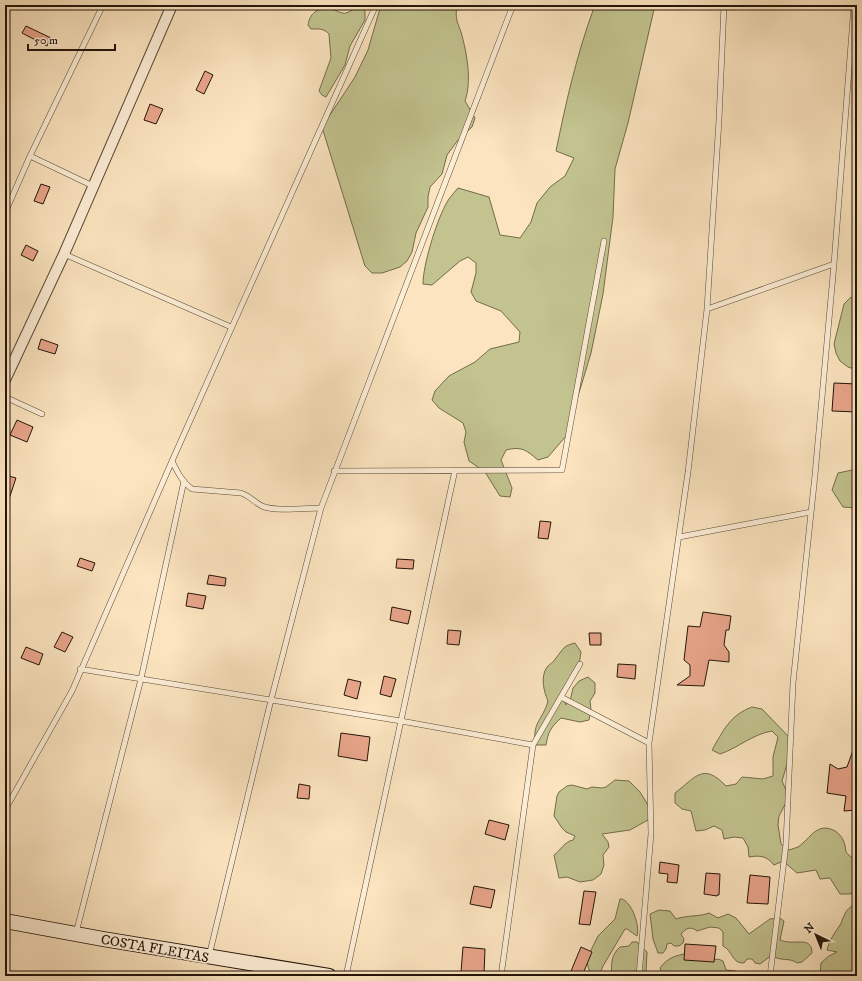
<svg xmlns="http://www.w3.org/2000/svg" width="862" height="981" font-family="'IM FELL DW Pica',serif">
	<rect width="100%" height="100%" fill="#fbe4bf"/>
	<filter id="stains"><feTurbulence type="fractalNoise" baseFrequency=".005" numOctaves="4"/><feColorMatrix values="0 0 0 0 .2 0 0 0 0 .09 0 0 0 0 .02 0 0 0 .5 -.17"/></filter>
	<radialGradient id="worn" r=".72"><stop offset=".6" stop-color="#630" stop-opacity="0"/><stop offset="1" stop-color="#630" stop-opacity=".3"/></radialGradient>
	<path fill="#c2c38f" stroke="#726c4c" d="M381,5H457C455,18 457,21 461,32C467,53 472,81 465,101L475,118L472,127L458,140L447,155L442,174L430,187L428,197V207L416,233L412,252L407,261L400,267L382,273H372L365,266L322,127L355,77L368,50Z
		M595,5H655L628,123L615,169L613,217L603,294L591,353L566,436L548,457L538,460C526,450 522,446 506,450L501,460L512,488L510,497L500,496L485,472L469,461L464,442L466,432L463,423L439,408L432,400L435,391L449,376L475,362L490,349L519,342L520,332L501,311L476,301L471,292L476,273V263L468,257L460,261L432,285L423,284C423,265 436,223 445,206C448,199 453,194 458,188L489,197L500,235L520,238L531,222L537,203L550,187L565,176L574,158L556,151C566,102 577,53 595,5Z
		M357,6L362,7L365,11V20L350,46L345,65L326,97L322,95L319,91L331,58L329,34C324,28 318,29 311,29L308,25C310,11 321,6 334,10C338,11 342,14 346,13C350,12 354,9 357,6Z
		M851,297L857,302V370L848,367L840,361L836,353L834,344L844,304Z
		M857,469V508L843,507L832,490L838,473Z
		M575,643L581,652L578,671L562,696L566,705L571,697L573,688L579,681L588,677L595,683V693L590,701L591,710L589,720L580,722L561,718C551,727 548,732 546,745H536C531,723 543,720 548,701C544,692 540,677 547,667C550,664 554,662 556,658C564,648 563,646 575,643Z
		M752,707L762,709L788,736L793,744L782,781L786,790L788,799L779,816L778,825L781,844L789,850C792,849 795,848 798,847C810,839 817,821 835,831C843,836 845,843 846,852L853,859L857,860V891L850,894H840L830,878L820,879L816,870L797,873L783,861L774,865C767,856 760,855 749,857L748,847L743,838L734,837L724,839L722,830L714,826L705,830L696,831L691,811L682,809L675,803V793C696,777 703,762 726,786L736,784L742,777L763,779L773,776V757L778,737L772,731C753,734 738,748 720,754L712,750C723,731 730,715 752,707Z
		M615,780L629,781L640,792L648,805L650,815L648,820L630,830L602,834L608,842L609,847L603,855L604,865L601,874L593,880L580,882L567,877L559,878L554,855C561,850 564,842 573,840L575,836L566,832L562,828L554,816L557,796L559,792L567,786L572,785L587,789L592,787L602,788L606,787Z
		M620,899H622C632,903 640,925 637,936L627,929H625L603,966L599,976H591L585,957L590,952L598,936L615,919Z
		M857,903V976H820L821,963L829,956L837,952L827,950C830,939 834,934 840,925C842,922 842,919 844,916C846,910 851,906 857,903Z
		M659,910L670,911L676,919C687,915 699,917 709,913L718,918L728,914L736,918L749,934L770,919L780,918L784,921L780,940C783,941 786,942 789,942C799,943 812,938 812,953L802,962L797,963C790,957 779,962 772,955L760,964L755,963L752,959H747L744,963C732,964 733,951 723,946V932L719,928L710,927L697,931C691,926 686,928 681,934L684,939L683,943L679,946H674L671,943L667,944L666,949L663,953H658L653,939L650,914Z
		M632,942H637L647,952L646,972L644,974L640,971L625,972H623L620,976H612C611,964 611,955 620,947L629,946Z
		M690,953L713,960L718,959L723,961L726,970L736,971L740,976H682L677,975L663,976L660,968C668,957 677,955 690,953Z"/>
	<path fill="#e9a58b" stroke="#23140a" d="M26,26L51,38L47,46L22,33Z
		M205,71L213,75L204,94L196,90Z
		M150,104L163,109L156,124L144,120Z
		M41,184L50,187L43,204L34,201Z
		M26,245L38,251L33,261L21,255Z
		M41,339L58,345L55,354L38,349Z
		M834,383L857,384V412L832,411Z
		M17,420L33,427L27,442L10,435Z
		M5,475L16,478L7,505L5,504Z
		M540,521L551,522L548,539L538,538Z
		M80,558L95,563L92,571L77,566Z
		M397,559L414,560L413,569L396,568Z
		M209,575L226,578L225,586L207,584Z
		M188,593L206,596L203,609L186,606Z
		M392,607L411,611L408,624L390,620Z
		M703,612L731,616L729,630H726L724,645L729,652V662L709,660L704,686L677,685L690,676V665L684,660L688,626L700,627Z
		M448,630L461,631L459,645L447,644Z
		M62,632L73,637L65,652L54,647Z
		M589,633H601V645H590Z
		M26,647L43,654L39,665L21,658Z
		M618,664L636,665L635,679L617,677Z
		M384,676L396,679L391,697L380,694Z
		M348,679L361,682L357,699L344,695Z
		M341,733L370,737L367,761L338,756Z
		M856,742L857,743V810L844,811L846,796L827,793L830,764L838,769L847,767Z
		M299,784L310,786L309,799L297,798Z
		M489,820L509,825L505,840L485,834Z
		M660,862L679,865L677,883L667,882L668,874L659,873Z
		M706,873L720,874L719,895H717V896L704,894Z
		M750,875L770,877L768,904L747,903Z
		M474,886L495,890L491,908L470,904Z
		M584,891L596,892L590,925L579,924Z
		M685,944L716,946L714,962L684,960Z
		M463,947L485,949L484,974L461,972Z
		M581,947L592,952L582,976H569Z"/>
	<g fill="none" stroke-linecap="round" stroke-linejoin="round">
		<defs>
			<path id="service" d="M30,156L93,186
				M5,213L30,156L103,5
				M64,254L231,327
				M707,309L834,264
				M5,397L42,414
				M172,461C177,471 182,482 192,489L241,493C250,496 254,502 262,506C274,512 307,508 321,508
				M334,471L562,470L604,241
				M679,537L811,512
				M80,669L401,721L533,745
				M561,697L649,743
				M5,810L72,691L172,461L376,5
				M76,933L141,679L184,481
				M209,956L271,700L321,508L513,5
				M346,976L455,470
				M501,976L533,745L580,664
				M639,976L651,834L649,743L688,472L707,309L719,120L724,5
				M770,976L786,844L793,683L815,475L834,264L854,5"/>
			<path id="minor" d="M5,380L64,254L172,5"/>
			<path id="secondary" d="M5,921L103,939L329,976"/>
		</defs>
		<use href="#service" stroke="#594837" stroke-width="6"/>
		<use href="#minor" stroke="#594837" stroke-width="12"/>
		<use href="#secondary" stroke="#23140a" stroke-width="16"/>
		<use href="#service" stroke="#fcedd5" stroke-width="5"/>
		<use href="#minor" stroke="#fcedd5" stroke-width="10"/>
		<use href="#secondary" stroke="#fcedd5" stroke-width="14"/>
	</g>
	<g text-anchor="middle" stroke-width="3.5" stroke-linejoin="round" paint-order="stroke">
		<g font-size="14" fill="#23140a" stroke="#fcedd5">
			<text transform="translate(155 948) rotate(10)" y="5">COSTA FLEITAS</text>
		</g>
	</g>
	<rect width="862" height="981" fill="none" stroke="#fbe4bf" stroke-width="20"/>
	<rect x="6" y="6" width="850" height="969" fill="none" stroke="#23140a" stroke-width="2"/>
	<rect x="10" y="10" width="842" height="961" fill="none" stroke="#23140a"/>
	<g transform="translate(816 935) rotate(317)" stroke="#fcedd5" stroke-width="3" paint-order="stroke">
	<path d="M0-3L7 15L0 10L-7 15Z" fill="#23140a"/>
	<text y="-6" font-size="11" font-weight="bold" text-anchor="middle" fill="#23140a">N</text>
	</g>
	<path d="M28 44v6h87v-6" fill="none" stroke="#23140a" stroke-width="2"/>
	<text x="34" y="44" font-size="12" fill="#23140a" stroke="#fcedd5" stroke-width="3" paint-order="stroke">50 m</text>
	<rect width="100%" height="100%" filter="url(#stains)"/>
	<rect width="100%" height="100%" fill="url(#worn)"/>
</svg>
